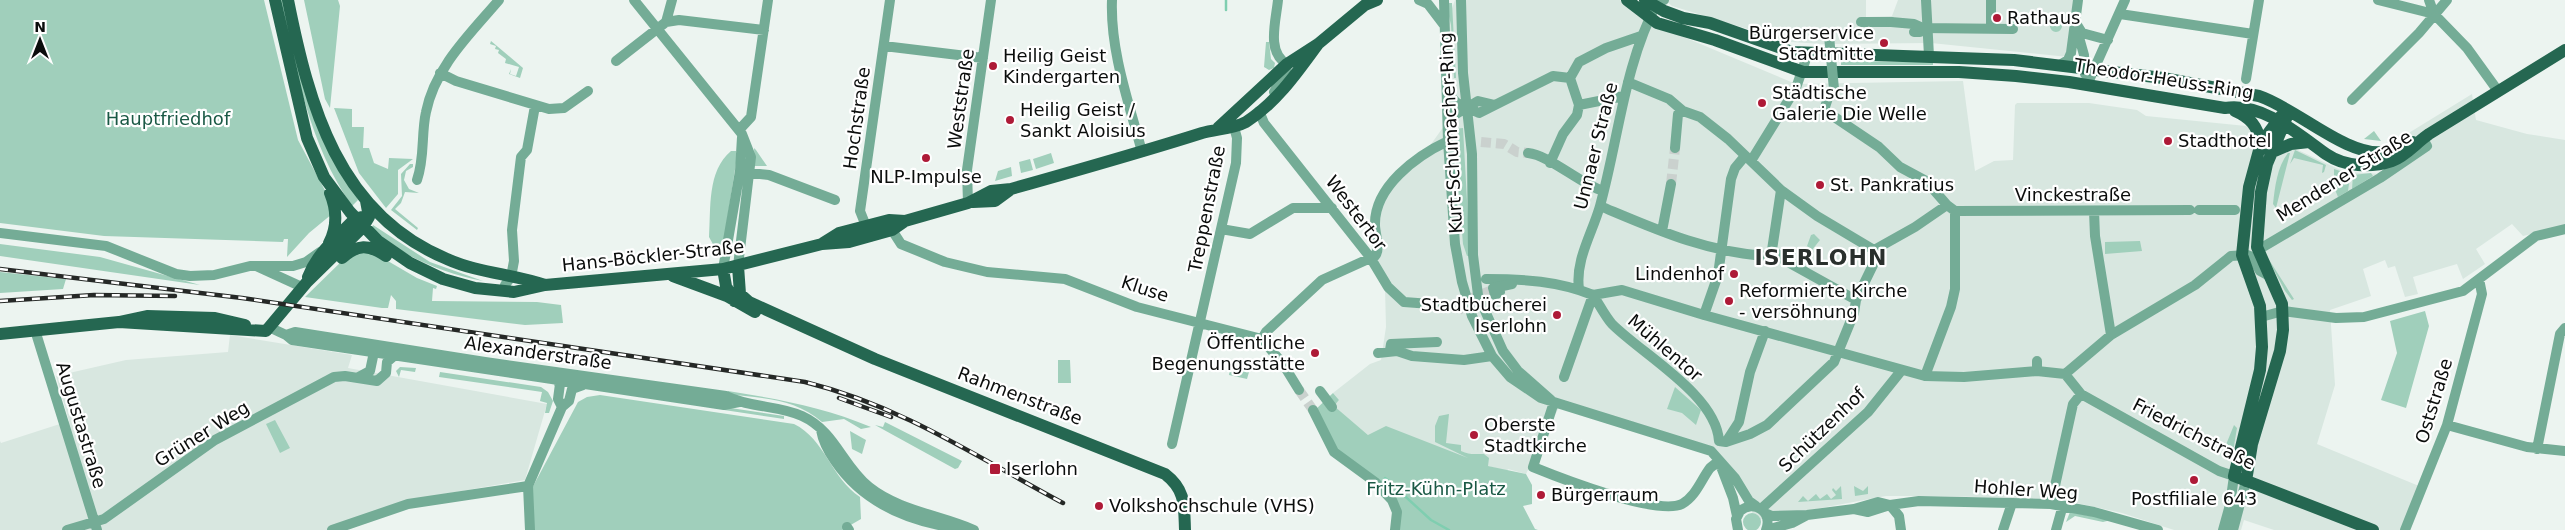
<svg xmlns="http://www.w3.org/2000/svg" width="2565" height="530" font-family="'DejaVu Sans',sans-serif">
	<rect width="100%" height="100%" fill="#ecf4f0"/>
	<path fill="#d8e7e0" d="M1455,0H1620L1655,25L1796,84L1963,81L1975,171L1994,161L2013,160L2015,105L2017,103H2089L2137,110L2146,116L2246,126L2345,172L2383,174L2386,147L2472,94L2476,120L2527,134L2565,140V226L2523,236L2512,224L2476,249L2485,264L2463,279L2457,264L2413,277L2418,294L2405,297L2395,266L2388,268L2385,260L2363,269L2371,296L2330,310L2335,385L2317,444L2419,486L2402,530H2274L2244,520L2241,530H2174L2122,513L2058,499L1940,496H1886L1756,520L1744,496L1713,450L1561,403L1526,474L1508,469L1507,471L1368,435L1333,406L1339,400L1333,393L1370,364L1381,360L1386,327L1385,289L1370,257L1381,197L1429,147L1454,112L1449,17Z
		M1665,0H1866V17L1892,16L1898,0H2073L2068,57L1931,43L1823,44L1791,42L1672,6Z
		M230,335L352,355L348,368L547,404L525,480L439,495L332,530H0V441L1,443L69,421L56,376L126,360L228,352Z"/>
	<path fill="#a0cfbb" d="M0,0H264L298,140L329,198L332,214L309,233L287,257L288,239H284L283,242L104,236L0,223Z
		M280,0H283L297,65L358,200L352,206C309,144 297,72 280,0Z
		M304,0H338L340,6L330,108L325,99Z
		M1446,3H1452L1456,78H1454L1451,25Z
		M2010,9H2016V14L2023,15L2024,23H2010Z
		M2050 26a6 6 0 1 1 12 0a6 6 0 1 1-12 0Z
		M491,41L523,68L520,78L509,74L511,69L510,74L516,76L519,67L505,63L506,59L498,53L499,50L495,49L496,46L490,44Z
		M1266,42H1269L1271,59L1275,63L1274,68L1269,70L1264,67Z
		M1841,61L1933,62V65H1841Z
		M334,108L352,109V127H364L363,148H369L374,163L388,169L389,158L413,159L398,170V194L386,208L359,173Z
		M1463,128L1470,255L1467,256L1463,244L1454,136V129Z
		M2374,131L2381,141L2364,139Z
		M754,148L756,150L767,166H755Z
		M2295,150L2326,165L2324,172L2322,173L2323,165L2294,158L2290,164Z
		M731,151H736V163L724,240L722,246H714L709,237C711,208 707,171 731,151Z
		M1051,153L1054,163L1036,169L1033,159Z
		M2288,153H2290L2276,208L2273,204C2275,187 2277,167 2288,153Z
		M1030,159L1033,170L1021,173L1019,162Z
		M410,164H413V167L406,171L404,180L409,189L419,193L405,192L401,203L395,209L418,228L417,230L391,210L402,196L401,174Z
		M1011,167L1012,176L995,181L998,171Z
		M2334,169L2343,172V176L2350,177L2348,191L2338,197L2334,187Z
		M2371,173L2373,176L2352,189L2353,175Z
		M373,225L430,262L483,281C443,273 401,257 372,228Z
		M1814,234L1820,240L1812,250L1807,246L1811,235Z
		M2140,241L2142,251L2105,254V242Z
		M0,244L100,257L200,285L0,256Z
		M369,250L417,278L437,286L436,289L433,288L432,301L537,302L561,305L563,323L525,325L396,309V301L391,295L388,308H382L305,297L346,257Z
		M2266,255L2294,299L2292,300L2285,291Z
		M0,272L66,279L63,289L0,293Z
		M2425,311L2429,326L2406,408L2381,400L2397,353L2390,321Z
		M1058,360H1070L1071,383H1058Z
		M400,367L416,368L415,372L401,370L399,377L396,371Z
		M1230,368L1249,372L1247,379L1229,375Z
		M440,372L541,387L548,392L553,401L549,413H545L547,403L540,401L542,392L439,377Z
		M1675,387L1701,410L1696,425L1682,413L1667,409Z
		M728,391C778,399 824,407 871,427L861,429L844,419L822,422C795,398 760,398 726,394Z
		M1333,393L1339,400L1334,406L1368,435L1386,426L1468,458L1435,442V426L1439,416L1449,414L1446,443L1461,445V451C1469,455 1474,454 1484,454L1489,458L1488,466L1526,474L1532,485V504L1523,506L1535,529L1538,530H1397L1395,499L1335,451L1314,411Z
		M600,395L794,424C825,439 831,478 860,497L861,519L842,530H533L530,492L578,402L587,397Z
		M724,407L784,416V419L724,410Z
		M275,420L290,448L280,453L266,424Z
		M885,422L962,461L958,468L955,469L875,425L883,427Z
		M2234,425L2237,428L2232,458L2223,454V452Z
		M850,431L866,440L862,454L852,449Z
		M1841,486L1842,499L1798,502L1803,496L1808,501L1816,494L1820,499L1827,494L1831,499L1836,495L1832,490L1833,488L1836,491Z
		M1854,486L1863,491L1868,486V494L1855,496Z
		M2070,512L2111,520L2103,522L2075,516L2066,522Z
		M1743 522a9 9 0 1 1 18 0a9 9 0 1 1-18 0Z"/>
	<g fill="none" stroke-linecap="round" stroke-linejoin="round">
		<path stroke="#7fceb0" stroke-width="2.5" d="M1226,0V10
			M1385,478L1431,520L1449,530"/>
		<path stroke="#cad1ce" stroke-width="10" stroke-dasharray="10 5" stroke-linecap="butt" d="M1481,142L1504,144L1517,152L1528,153
			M1671,184L1675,148
			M1458,311L1470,299L1500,287
			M1299,390L1313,410"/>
		<path stroke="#74ac96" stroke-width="10" d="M634,0L742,134L751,157L738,266
			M1112,0C1110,51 1129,103 1142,152
			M1419,0L1428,4L1444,25
			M1444,0L1448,141L1455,244L1462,282L1472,316L1492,356L1510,377L1541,398L1711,451L1735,478L1749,501L1756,506
			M1461,0L1463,73L1472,154L1473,255L1478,295L1503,351L1518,371L1551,400
			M1926,0L1929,56
			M2378,0L2434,14L2467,48L2498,91
			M2429,0L2434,14
			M2120,14L2253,34
			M666,22L679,20L764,30
			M1861,22H1891
			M2077,25L2082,33L2108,40
			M1991,28V0
			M2077,30L2084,55L2085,74
			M1914,32H1920L1923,28
			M884,46L983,58
			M616,61L666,22L672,0
			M2058,66L2068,60L2071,53L2078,0
			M440,73L456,81L549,109L564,108L588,91
			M1570,78L1579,62L1606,48L1641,36
			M2246,79L2259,0
			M1628,82L1669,99L1683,111L1700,117L1728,139L1781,190L1817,216L1874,250L1873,265L1856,300L1854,313L1834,362L1767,425L1750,434L1726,442L1719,441
			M2087,85L2125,0
			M1274,92L1286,74L1287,64C1266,52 1276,21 1278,0
			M1448,94L1457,103L1479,113L1553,76L1570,78
			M1828,98L1824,110L1879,147L1900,167L1926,181L1947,205L1955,211V289L1951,307L1925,376
			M2352,100L2419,33L2447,0
			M1579,105L1624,96
			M1259,111L1264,123L1370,257L1388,287L1404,302L1444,305
			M1448,122L1451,117L1478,101L1495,105
			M739,130L751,117L768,0
			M1675,148L1678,114L1683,111
			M1528,153C1549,155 1579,183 1603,191
			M1751,161L1796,88L1808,53
			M1550,163L1563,134L1577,115L1579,105L1570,78
			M743,172L769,175L835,200
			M417,180C425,158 421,134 426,112C435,67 470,34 499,0
			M1781,190L1772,250L1780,256L1791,252
			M968,203L967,170L991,0
			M1600,206C1655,229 1705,252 1766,256L1772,250
			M2199,210H2235
			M1955,211L2190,210
			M2094,211L2095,236L2111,335
			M1221,229L1250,234L1293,208H1332
			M892,230L901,244L945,262L987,272L1065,279L1137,307L1262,339
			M1662,231L1671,184
			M0,233L106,246L176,274L190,276L214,275L250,266H293L306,262L320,252
			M865,233L866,226L860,211L890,0
			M2257,247H2263L2380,178L2427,146L2423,139
			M1874,250L1915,227L1947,205
			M1780,256L1784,260L1856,300
			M256,266L302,287
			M723,269L740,171L742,137
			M1486,279C1524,279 1558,281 1593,295C1599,304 1605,316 1612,324C1643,355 1716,395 1719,441
			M505,285L511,277L514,261L512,230L521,157L527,150L535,106
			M1579,289C1575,260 1592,234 1600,206C1619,137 1624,65 1658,1L1664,0
			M1704,315L1718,275L1731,179L1735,168L1745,156
			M2261,317L2283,311L2336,318L2364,317L2463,291L2536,236L2565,229
			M271,328L286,335L295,332L485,362L726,396C750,408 778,405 802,416C835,431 842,465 869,487C899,511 940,515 974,530
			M35,330L97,530
			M286,335L292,340L724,405L739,402
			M1262,339L1266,332L1322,280L1375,256C1381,249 1375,234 1375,225C1374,187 1416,156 1448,141
			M1262,339L1283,364L1299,390
			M1390,350L1391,344L1437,342
			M1378,353L1397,351L1412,356L1464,360L1492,356
			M2037,361V371
			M2065,374L2081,394L2219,471L2234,476L2230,505L2223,530
			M2065,374L2111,335L2195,285L2231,256L2247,255L2252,257L2260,271L2269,276
			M1564,377L1593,295L1622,290L1704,315L1925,376L1964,377L2037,371L2065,374
			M357,378L370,371L374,352L377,350
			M556,380L560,384L558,399L562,407
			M1320,391L1332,407
			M1554,402L1533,467C1560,478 1657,516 1682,504C1696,496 1701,480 1710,468L1715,464L1720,465
			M1313,410L1334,452L1375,482L1392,500L1397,512L1395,530
			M2447,425L2527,447L2565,451
			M821,430C823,442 828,451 835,461C864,504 913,523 963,529
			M1726,442L1739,422L1750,372L1765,331
			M1172,444L1236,163L1237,138L1234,127
			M2537,449L2560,334L2565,328
			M1720,464L1733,498L1737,516
			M2051,504L2073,404L2081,394
			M1890,505L1899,516L1901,530
			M1761,509L1868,412L1901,371
			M1854,509L1878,502L1890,505
			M1765,513L1772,516L1807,515L1854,509L1868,512L1890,505L1919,501L2051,504L2094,512L2158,530
			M847,527L849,530
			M67,530L104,519L215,440L334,377L345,376L377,381L386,373L387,362L394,356
			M332,530L408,504L528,486
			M530,530L528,486L562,407L569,401L572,389L583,385
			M1738,530L1736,519L1740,511C1754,499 1773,512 1766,530
			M1766,530L1792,523L1807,515
			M2003,530L2012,503
			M2056,530L2063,505
			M2233,530L2246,481
			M2405,530L2447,425L2482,294L2479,279"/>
		<path stroke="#256751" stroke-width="12" d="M275,0L307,138L324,177L350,212L378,241L410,263L443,279L475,288L514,292L545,285L723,269L822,244L849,242L892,230L905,221
			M288,0C309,105 338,214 447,259C478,273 513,274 545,285
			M1627,0L1657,23L1715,40L1803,72H1959L2016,76L2069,82L2225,108C2262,102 2298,134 2326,154C2345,167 2371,168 2392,161C2406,156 2417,142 2429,134C2475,106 2520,78 2565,50
			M1645,0L1664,11L1683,18L1710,23L1792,52L2014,60L2163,78L2259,96C2296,108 2347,157 2384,152C2394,150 2404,145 2413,142
			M2235,111C2251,118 2257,126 2261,143
			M2281,116L2261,143L2249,187L2242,255L2260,306L2262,347L2260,370L2234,476L2373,530
			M1218,128L1287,64L1318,44L1365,5L1377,0
			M2270,153L2291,144L2309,142
			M973,202L995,201L1010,190
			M329,243C338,226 337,210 330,193
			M823,243L839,233L889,220L905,221L968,203L991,191L1011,189C1075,171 1139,153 1202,133C1216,129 1233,129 1246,122C1276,103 1297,73 1318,44
			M342,258C358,244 368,244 386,256
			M738,266L740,294L749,302L875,359L1165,474C1186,490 1184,506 1185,530
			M723,269L726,286L734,301
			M673,276L727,296L755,312
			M308,277C317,253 338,236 355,219L362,217
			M119,322L266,331L307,282L363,227L369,217L366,201
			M0,334L119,322L147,316L215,318L245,325
			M2246,481L2252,444L2280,351L2283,330L2282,304L2257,247L2261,192L2267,164L2286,119"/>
		<defs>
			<path id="rail" d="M0,269L242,298L805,382C902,406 977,457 1063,503
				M0,301L94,295L175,296
				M839,398L891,417"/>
		</defs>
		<use href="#rail" stroke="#252826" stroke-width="4.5"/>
		<use href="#rail" stroke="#fff" stroke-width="2.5" stroke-dasharray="8" stroke-linecap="butt"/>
		<path stroke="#74ac96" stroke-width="10" d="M1891,22L1914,24L1923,28L2013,29
			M1829,36L1834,89
			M1500,292L1495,295L1493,288L1512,284"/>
	</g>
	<g fill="#ae1a37" stroke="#fff" stroke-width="2">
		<circle cx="1997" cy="18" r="5"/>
		<circle cx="1884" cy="43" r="5"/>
		<circle cx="993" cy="66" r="5"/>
		<circle cx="1762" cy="103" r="5"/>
		<circle cx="1010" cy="120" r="5"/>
		<circle cx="2168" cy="141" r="5"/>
		<circle cx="926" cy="158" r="5"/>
		<circle cx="1820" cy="185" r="5"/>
		<circle cx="1734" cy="274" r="5"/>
		<circle cx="1729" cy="301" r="5"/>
		<circle cx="1557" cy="315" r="5"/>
		<circle cx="1315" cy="353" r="5"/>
		<circle cx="1474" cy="435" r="5"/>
		<rect x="989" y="463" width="12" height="12" rx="2.5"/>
		<circle cx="2194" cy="480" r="5"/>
		<circle cx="1541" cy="495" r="5"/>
		<circle cx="1099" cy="506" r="5"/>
	</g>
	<g text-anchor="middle" stroke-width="4.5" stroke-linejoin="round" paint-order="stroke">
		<g font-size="18" fill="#0b0d0c" stroke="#fff" text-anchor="start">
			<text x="2007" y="24">Rathaus</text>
			<text x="1874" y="39" text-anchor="end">Bürgerservice<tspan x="1874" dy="21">Stadtmitte</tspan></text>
			<text x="1003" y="62">Heilig Geist<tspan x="1003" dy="21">Kindergarten</tspan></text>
			<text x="1772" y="99">Städtische<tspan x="1772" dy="21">Galerie Die Welle</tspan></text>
			<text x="1020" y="116">Heilig Geist /<tspan x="1020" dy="21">Sankt Aloisius</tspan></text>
			<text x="2178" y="147">Stadthotel</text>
			<text x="926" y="183" text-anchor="middle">NLP-Impulse</text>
			<text x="1830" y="191">St. Pankratius</text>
			<text x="1724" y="280" text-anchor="end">Lindenhof</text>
			<text x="1739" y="297">Reformierte Kirche<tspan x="1739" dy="21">- versöhnung</tspan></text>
			<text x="1547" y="311" text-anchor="end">Stadtbücherei<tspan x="1547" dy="21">Iserlohn</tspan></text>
			<text x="1305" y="349" text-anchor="end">Öffentliche<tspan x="1305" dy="21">Begenungsstätte</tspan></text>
			<text x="1484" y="431">Oberste<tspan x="1484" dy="21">Stadtkirche</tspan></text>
			<text x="1006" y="475">Iserlohn</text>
			<text x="1551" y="501">Bürgerraum</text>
			<text x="2194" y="505" text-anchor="middle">Postfiliale 643</text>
			<text x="1109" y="512">Volkshochschule (VHS)</text>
		</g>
		<g font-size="18" fill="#0b0d0c" stroke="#fff">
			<text transform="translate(2164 79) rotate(9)" y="6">Theodor-Heuss-Ring</text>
			<text transform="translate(961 99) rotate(-82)" y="6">Weststraße</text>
			<text transform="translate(857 118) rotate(-82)" y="6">Hochstraße</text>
			<text transform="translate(1451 133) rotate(-93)" y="6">Kurt-Schumacher-Ring</text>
			<text transform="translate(1596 146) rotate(-76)" y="6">Unnaer Straße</text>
			<text transform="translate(2344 176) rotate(-32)" y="6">Mendener Straße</text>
			<text x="2073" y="201">Vinckestraße</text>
			<text transform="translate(1207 209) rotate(-79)" y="6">Treppenstraße</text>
			<text transform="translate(1356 213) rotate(53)" y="6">Westertor</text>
			<text transform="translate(653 256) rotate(-6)" y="6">Hans-Böckler-Straße</text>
			<text transform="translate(1145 289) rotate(18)" y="6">Kluse</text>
			<text transform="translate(1665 348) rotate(41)" y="6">Mühlentor</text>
			<text transform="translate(538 353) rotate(8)" y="6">Alexanderstraße</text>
			<text transform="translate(1020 396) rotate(21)" y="6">Rahmenstraße</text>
			<text transform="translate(2434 401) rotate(-73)" y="6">Oststraße</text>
			<text transform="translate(81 425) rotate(73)" y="6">Augustastraße</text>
			<text transform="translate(1822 430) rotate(-44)" y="6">Schützenhof</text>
			<text transform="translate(202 434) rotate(-32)" y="6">Grüner Weg</text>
			<text transform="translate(2194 434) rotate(27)" y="6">Friedrichstraße</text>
			<text transform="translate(2026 490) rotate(4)" y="6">Hohler Weg</text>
		</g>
		<g font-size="18" fill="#1a5945" stroke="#fff">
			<text x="168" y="125">Hauptfriedhof</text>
			<text x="1436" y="495">Fritz-Kühn-Platz</text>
		</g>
		<g font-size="22" font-weight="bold" letter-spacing="1" fill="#2a302d" stroke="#fff">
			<text x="1821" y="265">ISERLOHN</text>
		</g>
	</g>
	<g transform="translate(40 40)" stroke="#ffffff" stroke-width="4" paint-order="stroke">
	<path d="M0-4L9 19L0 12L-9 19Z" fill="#0b0d0c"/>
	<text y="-8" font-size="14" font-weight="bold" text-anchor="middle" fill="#0b0d0c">N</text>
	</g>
</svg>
